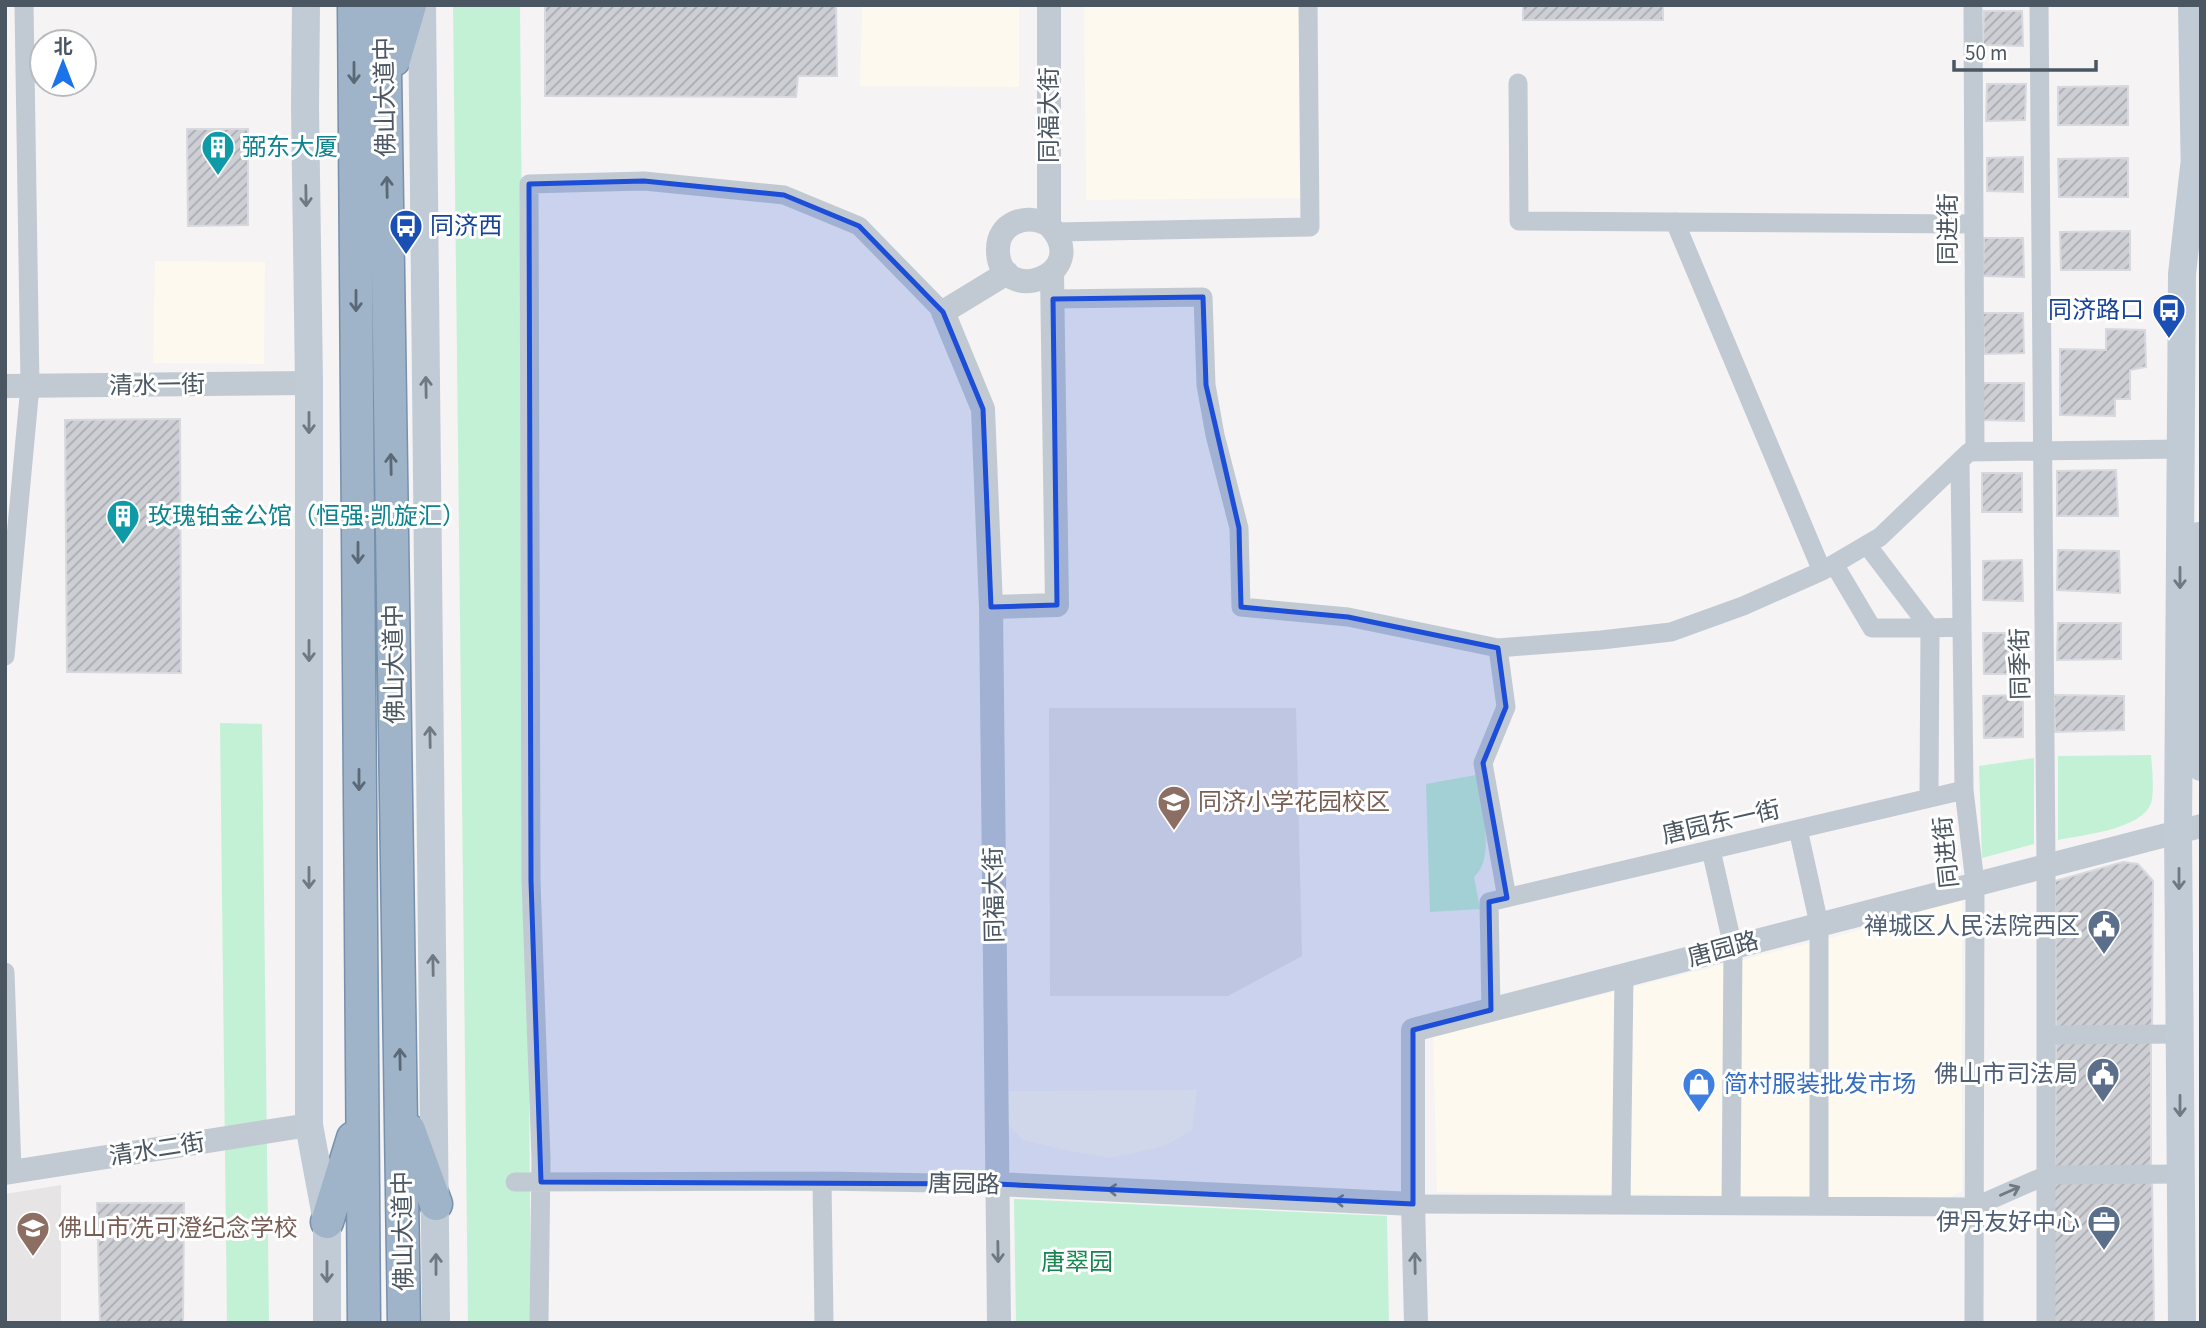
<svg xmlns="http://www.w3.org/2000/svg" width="2206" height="1328" font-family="'Source Sans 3','Noto Sans SC',sans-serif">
	<defs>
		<pattern id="building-hatch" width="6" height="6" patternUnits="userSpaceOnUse" patternTransform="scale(1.75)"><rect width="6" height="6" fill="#cdcfd5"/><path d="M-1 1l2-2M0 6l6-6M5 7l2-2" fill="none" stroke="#a8abb0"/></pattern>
	</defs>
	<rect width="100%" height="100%" fill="#f5f3f3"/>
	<path fill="#fdf9ef" d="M862,5H1019V87L860,86Z
		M1084,5H1301L1303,198L1086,200Z
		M155,261L265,262L264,364L153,363Z
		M1962,897V1191L1948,1198L1437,1192L1433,1037L1849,933Z
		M1197,1090L1192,1130L1165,1146L1111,1158L1068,1151L1023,1140L1005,1122L1004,1091Z"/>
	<path fill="#e6e4e5" d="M1049,708H1296L1302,956L1228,996H1050Z
		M61,1185V1323H5V1194Z"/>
	<path fill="#c3f1d5" d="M453,5H520L531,1323H468Z
		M220,723L262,724L269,1323H227Z
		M2151,755C2152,769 2154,785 2152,799C2148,829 2082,835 2058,840V756Z
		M2034,758V844L1982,858L1979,766Z
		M1476,775C1480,802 1497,857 1474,877L1480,909L1430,912L1426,784Z
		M1014,1199L1387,1216L1389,1323H1016Z"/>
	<path fill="url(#building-hatch)" stroke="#d7d9de" stroke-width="2" d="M545,5H836L837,76H798L796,97L545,96Z
		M1523,5H1663V20H1523Z
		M1984,11H2022L2023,46L1983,45Z
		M1987,84H2026L2025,120L1986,121Z
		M2128,86V125H2058V87Z
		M187,129H248V225L188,226Z
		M2023,157V192L1987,191V158Z
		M2128,158V197H2059L2058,159Z
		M2130,231V270H2061L2060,232Z
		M1984,238H2023L2024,277L1983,276Z
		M1983,313H2023L2024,353L1984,354Z
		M2106,329L2145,330L2146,367L2130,370V399H2115V416L2060,415V349L2106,350Z
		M1982,383H2024V421L1981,420Z
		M180,419L181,673L67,672L65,420Z
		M2116,470L2118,516H2057V471Z
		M1982,473H2022V512H1982Z
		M2058,550L2119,551L2120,593L2057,590Z
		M2022,560L2023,601L1983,600V561Z
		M2058,623H2121V659L2057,660Z
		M1983,633H2022L2023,674H1984Z
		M2023,695V737L1984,738L1983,696Z
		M2054,695L2124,696V730L2055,732Z
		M2123,862L2138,864L2153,881L2152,1032L2056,1033L2055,881Z
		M2056,1040L2151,1041V1166L2055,1167Z
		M2152,1180L2154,1323H2054V1181Z
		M97,1203H184L183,1323H100Z"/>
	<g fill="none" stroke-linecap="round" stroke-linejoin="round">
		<defs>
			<path id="trunk" d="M354,5L364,1323
				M384,5L404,1323
				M394,60L410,5
				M409,1130L436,1204
				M327,1222L353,1138"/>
		</defs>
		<use href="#trunk" stroke="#7690ad" stroke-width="35"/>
		<path stroke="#c1cad2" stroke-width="19" d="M1973,5L1975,452
			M2039,5L2046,866V1323
			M1518,83L1519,221L1973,224
			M1675,222L1822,571
			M1056,232L1310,227L1308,5
			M1053,299L1203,297L1206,385L1215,435L1239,528L1241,607L1348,617L1498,648L1601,640L1671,632L1743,606L1822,571L1880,537L1969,452L2181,449
			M1960,461L1964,790L1975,883L1974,1323
			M1867,545L1930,628L1962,627
			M1834,564L1872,628H1930L1929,797
			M1498,648L1506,707L1483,763L1507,898
			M5,656L30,386L24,5
			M1798,829L1819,924V1206
			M1711,850L1733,947L1731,1205
			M5,972L12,1171
			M1491,1010L1489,902L1964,790
			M2046,1035L2180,1034
			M822,1181L824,1323
			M515,1182L822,1181L997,1184
			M1413,1204L1974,1207L2047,1175L2181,1174
			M1621,1205L1624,976
			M539,1323L541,1159L531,881L529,184L644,181L784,195L859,226L943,312"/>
		<path stroke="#c1cad2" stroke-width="24" d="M1049,5V225C1095,275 999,308 998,251C997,222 1027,213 1049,225
			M5,386L309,383
			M991,607L983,409L943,312L1007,273
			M5,1173L309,1125
			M997,1184L1413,1204
			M999,1323L991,607L1057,605L1052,273
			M1416,1323L1413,1204V1030L2201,826"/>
		<path stroke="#c1cbd6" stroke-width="28" d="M306,5L305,107L309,383V1125L327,1222V1323
			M422,5L436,1323
			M2192,5L2195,184
			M2199,536L2201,767
			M2182,1323L2178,831L2182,274L2194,167"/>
		<use href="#trunk" stroke="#9fb4c9" stroke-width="32"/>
	</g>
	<defs><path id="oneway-shaft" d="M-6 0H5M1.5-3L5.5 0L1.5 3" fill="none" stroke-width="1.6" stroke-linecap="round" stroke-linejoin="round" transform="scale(1.75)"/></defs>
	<g stroke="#5b6976">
		<use href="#oneway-shaft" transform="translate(354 73) rotate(90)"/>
		<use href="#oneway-shaft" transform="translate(387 187) rotate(-91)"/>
		<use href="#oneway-shaft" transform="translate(356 301) rotate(90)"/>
		<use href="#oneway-shaft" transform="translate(391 464) rotate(-91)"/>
		<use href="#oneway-shaft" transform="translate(358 553) rotate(90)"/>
		<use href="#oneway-shaft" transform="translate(359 780) rotate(90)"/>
		<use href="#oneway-shaft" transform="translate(400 1059) rotate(-91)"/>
	</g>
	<g stroke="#6e7984">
		<use href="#oneway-shaft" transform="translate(306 196) rotate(89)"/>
		<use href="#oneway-shaft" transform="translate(426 387) rotate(-91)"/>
		<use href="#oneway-shaft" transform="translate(309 423) rotate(90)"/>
		<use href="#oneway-shaft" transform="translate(2180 578) rotate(90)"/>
		<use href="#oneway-shaft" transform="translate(309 651) rotate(90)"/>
		<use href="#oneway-shaft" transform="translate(430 737) rotate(-91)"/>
		<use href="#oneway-shaft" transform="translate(309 878) rotate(90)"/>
		<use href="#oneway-shaft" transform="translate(2179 879) rotate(90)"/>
		<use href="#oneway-shaft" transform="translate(433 965) rotate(-91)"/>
		<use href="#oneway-shaft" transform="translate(2180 1106) rotate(90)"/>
		<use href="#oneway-shaft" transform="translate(436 1264) rotate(-90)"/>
		<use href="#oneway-shaft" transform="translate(327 1272) rotate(90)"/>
	</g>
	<g stroke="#6e7983">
		<use href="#oneway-shaft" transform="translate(1118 1190) rotate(-177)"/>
		<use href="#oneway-shaft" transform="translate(2010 1191) rotate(-24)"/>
		<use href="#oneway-shaft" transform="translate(1345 1201) rotate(-177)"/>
		<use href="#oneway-shaft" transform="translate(998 1252) rotate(89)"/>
		<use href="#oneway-shaft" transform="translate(1415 1263) rotate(-91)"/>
	</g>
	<path fill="#1d4ed8" fill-opacity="0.2" stroke="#1d4ed8" stroke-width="5" stroke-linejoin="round" d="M644,181L784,195L859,226L943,312L983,409L991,607L1057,605L1053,299L1203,297L1206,385L1239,528L1241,607L1348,617L1498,648L1506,707L1483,763L1507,898L1489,902L1491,1010L1413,1030V1204L997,1184L541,1182L531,881L529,184Z"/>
	<defs>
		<symbol id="building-pin" viewBox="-11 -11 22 30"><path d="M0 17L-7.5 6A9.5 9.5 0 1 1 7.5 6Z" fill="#0f9aa8" stroke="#fff"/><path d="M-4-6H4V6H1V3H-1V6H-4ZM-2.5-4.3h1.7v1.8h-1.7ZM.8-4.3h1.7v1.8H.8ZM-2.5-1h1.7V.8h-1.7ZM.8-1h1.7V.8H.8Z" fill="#fff"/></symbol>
		<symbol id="bus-pin" viewBox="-11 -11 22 30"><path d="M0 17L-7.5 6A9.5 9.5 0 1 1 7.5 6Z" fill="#1a4fb4" stroke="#fff"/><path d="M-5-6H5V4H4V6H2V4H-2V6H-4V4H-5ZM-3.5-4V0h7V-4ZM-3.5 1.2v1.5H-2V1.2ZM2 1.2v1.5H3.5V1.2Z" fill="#fff"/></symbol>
		<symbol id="school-pin" viewBox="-11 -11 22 30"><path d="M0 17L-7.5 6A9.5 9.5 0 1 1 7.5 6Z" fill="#8d6e63" stroke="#fff"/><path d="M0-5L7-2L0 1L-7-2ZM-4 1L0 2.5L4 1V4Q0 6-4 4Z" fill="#fff"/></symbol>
		<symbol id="civic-pin" viewBox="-11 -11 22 30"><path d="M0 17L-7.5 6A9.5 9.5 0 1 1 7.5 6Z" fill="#5c6f8a" stroke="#fff"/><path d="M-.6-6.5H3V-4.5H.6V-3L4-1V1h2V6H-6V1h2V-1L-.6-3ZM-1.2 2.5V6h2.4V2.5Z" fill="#fff"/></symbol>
		<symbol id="shop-pin" viewBox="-11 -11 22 30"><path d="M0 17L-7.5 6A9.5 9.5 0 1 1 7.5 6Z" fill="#3f7fe0" stroke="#fff"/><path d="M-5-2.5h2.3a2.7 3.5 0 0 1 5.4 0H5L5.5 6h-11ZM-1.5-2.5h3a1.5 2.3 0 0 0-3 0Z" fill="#fff"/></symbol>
		<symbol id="office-pin" viewBox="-11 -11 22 30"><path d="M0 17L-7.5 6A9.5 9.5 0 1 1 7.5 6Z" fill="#5c6f8a" stroke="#fff"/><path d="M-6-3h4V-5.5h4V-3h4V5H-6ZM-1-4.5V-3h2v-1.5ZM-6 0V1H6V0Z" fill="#fff"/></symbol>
	</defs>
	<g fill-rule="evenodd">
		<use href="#building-pin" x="199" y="128" width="38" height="52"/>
		<use href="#bus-pin" x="387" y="207" width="38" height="52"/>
		<use href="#bus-pin" x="2150" y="291" width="38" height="52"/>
		<use href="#building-pin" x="104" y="497" width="38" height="52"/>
		<use href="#school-pin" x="1155" y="783" width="38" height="52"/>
		<use href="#civic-pin" x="2085" y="907" width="38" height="52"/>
		<use href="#civic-pin" x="2084" y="1055" width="38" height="52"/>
		<use href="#shop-pin" x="1680" y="1065" width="38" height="52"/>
		<use href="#office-pin" x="2085" y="1203" width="38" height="52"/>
		<use href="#school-pin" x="14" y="1209" width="38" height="52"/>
	</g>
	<g text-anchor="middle" stroke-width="6" stroke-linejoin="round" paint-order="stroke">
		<g font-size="24" fill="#4a5661" stroke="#fff">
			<text transform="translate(385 97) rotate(-91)" y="8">佛山大道中</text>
			<text transform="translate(1049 115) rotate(-90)" y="8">同福大街</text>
			<text transform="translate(1948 229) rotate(-90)" y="8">同进街</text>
			<text transform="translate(157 385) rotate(-1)" y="8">清水一街</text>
			<text transform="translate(394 664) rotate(-91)" y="8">佛山大道中</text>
			<text transform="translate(2020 664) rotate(-91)" y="8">同季街</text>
			<text transform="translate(1721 822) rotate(-13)" y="8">唐园东一街</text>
			<text transform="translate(1946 852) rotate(-96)" y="8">同进街</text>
			<text transform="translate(994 895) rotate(-91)" y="8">同福大街</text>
			<text transform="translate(1723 949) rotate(-15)" y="8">唐园路</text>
			<text transform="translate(157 1149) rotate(-9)" y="8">清水二街</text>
			<text transform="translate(964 1184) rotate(1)" y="8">唐园路</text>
			<text transform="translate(403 1231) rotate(-91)" y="8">佛山大道中</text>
		</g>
		<g font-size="24" fill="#0d838f" stroke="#fff" text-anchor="start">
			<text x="242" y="155">弼东大厦</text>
			<text x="148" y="524">玫瑰铂金公馆（恒强·凯旋汇）</text>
		</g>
		<g font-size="24" fill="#164399" stroke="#fff" text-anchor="start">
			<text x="430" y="234">同济西</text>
			<text x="2144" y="318" text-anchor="end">同济路口</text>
		</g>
		<g font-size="24" fill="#785e54" stroke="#fff" text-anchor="start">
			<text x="1198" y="810">同济小学花园校区</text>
			<text x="58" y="1236">佛山市冼可澄纪念学校</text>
		</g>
		<g font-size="24" fill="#4e5e75" stroke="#fff" text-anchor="end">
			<text x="2080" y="934">禅城区人民法院西区</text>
			<text x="2078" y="1082">佛山市司法局</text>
			<text x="2080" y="1230">伊丹友好中心</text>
		</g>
		<g font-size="24" fill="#366cbe" stroke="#fff" text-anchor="start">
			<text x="1724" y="1092">简村服装批发市场</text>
		</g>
		<g font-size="24" fill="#17864f" stroke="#fff">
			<text x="1077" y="1270">唐翠园</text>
		</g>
	</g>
	<rect width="2206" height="1328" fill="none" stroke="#4a5661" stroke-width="14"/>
	<g transform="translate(63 63)"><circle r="33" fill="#ffffff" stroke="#b7bbc0" stroke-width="2"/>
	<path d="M0-5L12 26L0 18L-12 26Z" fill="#1a73e8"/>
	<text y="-10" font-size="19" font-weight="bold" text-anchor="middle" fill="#4a5661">北</text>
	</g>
	<path d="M1954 60v10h142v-10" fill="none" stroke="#4a5661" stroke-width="3.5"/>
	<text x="1965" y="60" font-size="21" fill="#4a5661" stroke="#ffffff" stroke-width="5" paint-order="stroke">50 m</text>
</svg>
